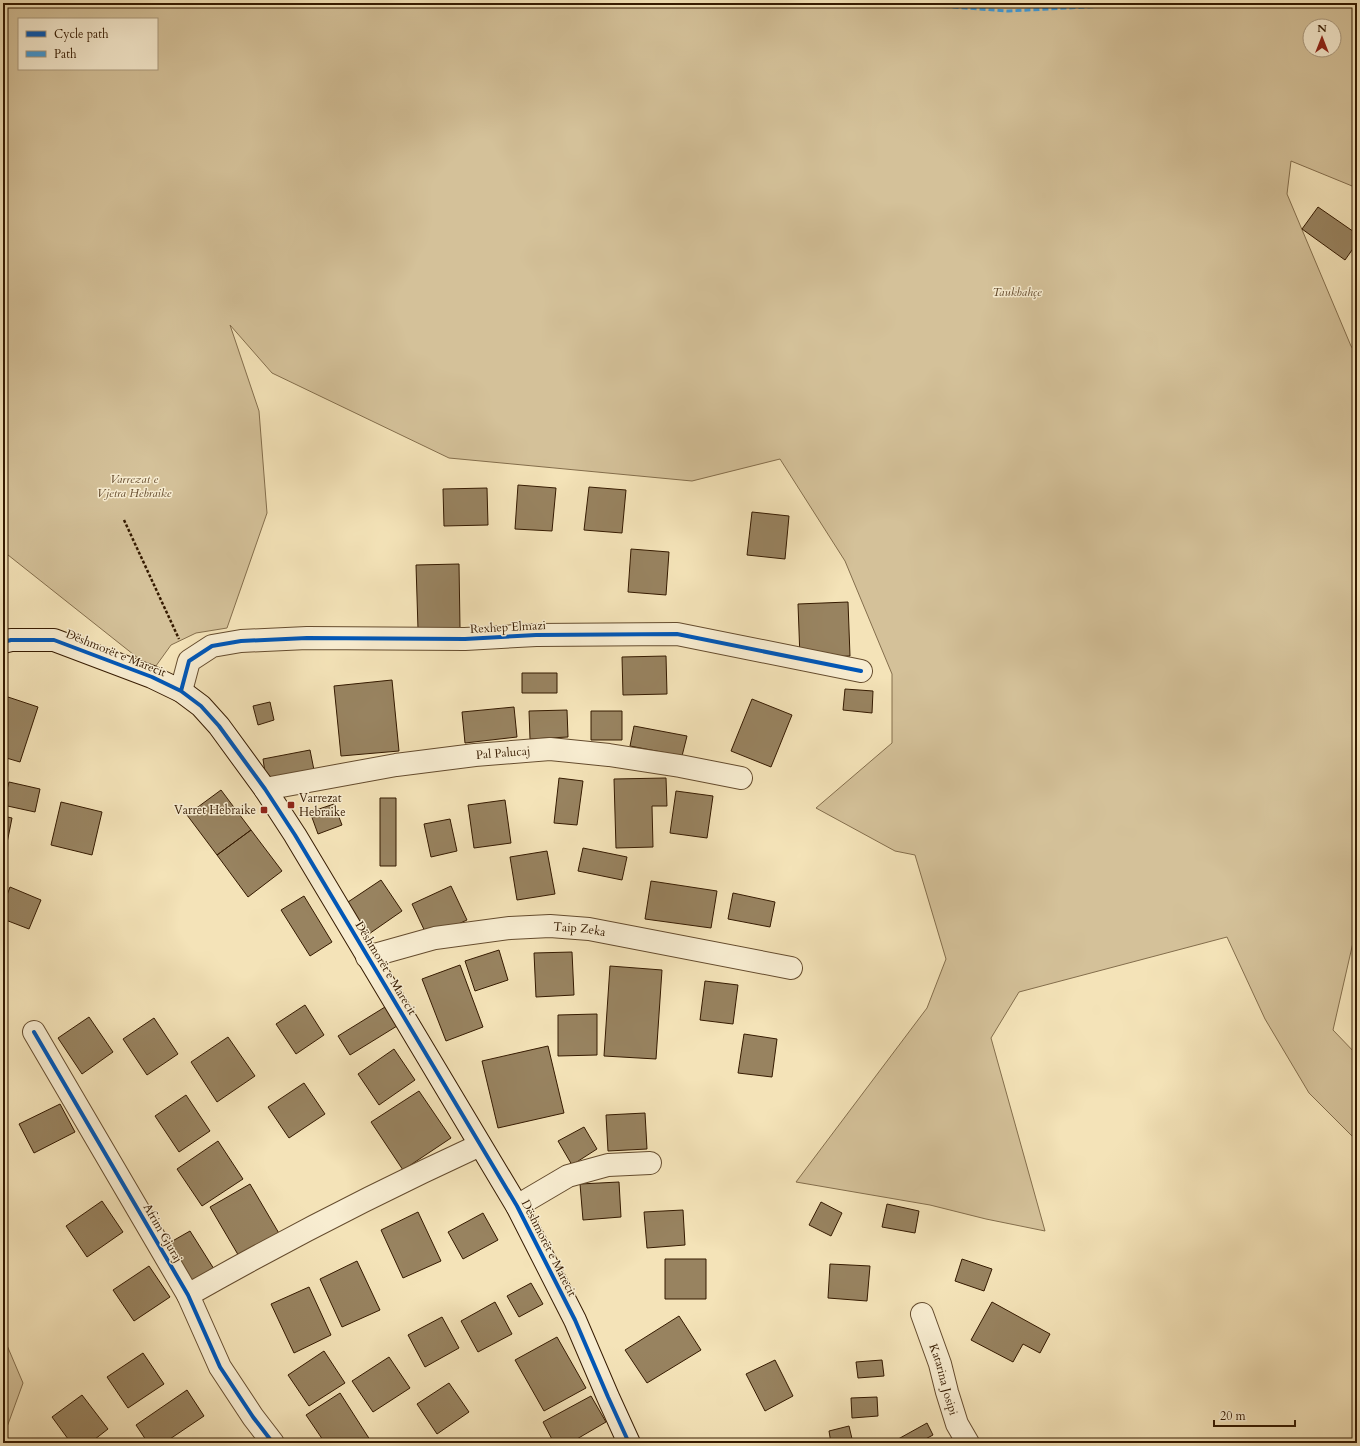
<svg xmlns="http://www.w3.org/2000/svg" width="1360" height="1446" font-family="Cardo,serif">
	<rect width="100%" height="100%" fill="#f4e3b8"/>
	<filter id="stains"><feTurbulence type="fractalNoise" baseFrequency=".005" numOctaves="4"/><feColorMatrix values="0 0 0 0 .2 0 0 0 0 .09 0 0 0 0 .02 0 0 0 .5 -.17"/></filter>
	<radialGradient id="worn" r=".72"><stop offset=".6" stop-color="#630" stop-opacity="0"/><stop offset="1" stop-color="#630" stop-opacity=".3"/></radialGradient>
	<path fill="#d4c199" stroke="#846e4c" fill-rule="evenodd" d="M3,3H1357V188L1291,161L1287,194L1351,346L1357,355V925L1333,1030L1357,1055V1141L1309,1093L1265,1019L1227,937L1019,992L991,1038L1045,1231L986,1219L930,1205L796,1182L927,1008L946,959L915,855L895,851L816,808L892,743V674L845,561L780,459L692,481L449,458L272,373L230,325L259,411L267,513L227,628L196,633L171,645L153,670L3,551ZM19,19H157V69H19ZM1310,26H1334V50H1310Z
		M3,1336L23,1383L3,1438Z"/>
	<path fill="#988360" stroke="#351a00" d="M1318,207L1357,234V243L1345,260L1302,229Z
		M518,485L556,488L552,531L515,529Z
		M589,487L626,490L622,533L584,530Z
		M487,488L488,525L444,526L443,489Z
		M752,512L789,516L785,559L747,555Z
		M631,549L669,552L666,595L628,592Z
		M459,564L460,628L418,629L416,565Z
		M848,602L850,656L800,658L798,604Z
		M666,656L667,694L623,695L622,657Z
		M522,673H557V693H522Z
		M392,680L399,751L341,756L334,686Z
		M845,689L873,691L872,713L843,710Z
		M8,697L38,707L20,762L3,757V711Z
		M752,699L792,715L771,767L731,751Z
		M270,702L274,720L258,725L253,706Z
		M514,707L517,737L465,743L462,712Z
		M567,710L568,737L530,739L529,711Z
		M591,711H622V740H591Z
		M634,726L687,736L682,756L630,746Z
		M310,750L314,770L266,779L263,759Z
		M559,778L583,781L577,825L554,823Z
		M666,778L667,806H652L653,847L616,848L614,779Z
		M9,782L40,789L35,812L3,805Z
		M221,790L251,830L217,855L187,815Z
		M676,791L713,796L707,838L670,833Z
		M380,798H396V866H380Z
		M505,800L511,843L474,848L468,805Z
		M61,802L102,812L92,855L51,845Z
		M334,804L342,825L318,834L310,812Z
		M3,816L12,818L7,843H3Z
		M450,819L457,851L431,857L424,824Z
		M251,830L282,871L248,897L217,855Z
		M583,848L627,857L622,880L578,871Z
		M547,851L555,894L517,900L510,857Z
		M381,880L402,911L366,936L345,904Z
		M651,881L717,891L711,928L645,919Z
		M451,886L467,920L428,938L412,904Z
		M10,887L41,900L29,929L3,919V906Z
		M733,893L775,902L770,927L728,919Z
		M304,896L332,942L310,956L281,910Z
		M499,950L508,980L475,991L465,961Z
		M572,952L574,995L536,997L534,953Z
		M460,965L483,1027L446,1041L422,979Z
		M610,966L662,970L656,1059L604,1056Z
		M705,981L738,985L733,1024L700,1020Z
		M305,1005L324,1035L296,1054L276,1024Z
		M385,1007L397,1026L350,1055L338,1036Z
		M597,1014V1055L558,1056V1015Z
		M89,1017L113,1052L82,1074L58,1038Z
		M154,1018L178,1054L147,1075L123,1039Z
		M744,1034L777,1039L772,1077L738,1073Z
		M228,1037L255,1076L217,1102L191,1062Z
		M548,1046L564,1113L498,1128L482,1061Z
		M394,1049L415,1080L379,1105L358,1074Z
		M304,1083L325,1114L289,1138L268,1107Z
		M419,1091L451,1138L403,1170L371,1122Z
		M186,1095L210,1131L179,1152L155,1116Z
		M60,1104L75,1132L34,1153L19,1124Z
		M645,1113L647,1149L608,1151L606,1115Z
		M584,1127L597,1149L572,1165L558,1141Z
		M218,1141L243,1179L202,1206L177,1169Z
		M619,1182L621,1217L583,1220L580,1184Z
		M250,1184L280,1235L240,1258L210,1207Z
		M102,1201L123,1232L87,1257L66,1226Z
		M821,1202L842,1213L831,1236L809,1225Z
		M887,1204L919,1211L915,1233L882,1227Z
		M683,1210L685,1245L647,1248L644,1212Z
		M418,1212L441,1261L403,1278L381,1230Z
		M483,1213L498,1240L463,1259L448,1232Z
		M190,1231L214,1269L193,1282L169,1243Z
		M665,1259H706V1299H665Z
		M962,1259L992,1269L984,1291L955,1281Z
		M357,1261L380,1310L342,1327L320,1279Z
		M830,1264L870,1266L867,1301L828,1298Z
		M149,1266L170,1297L134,1321L113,1290Z
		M531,1283L543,1304L519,1317L507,1296Z
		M309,1287L331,1335L294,1353L271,1304Z
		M495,1302L512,1334L478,1352L461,1321Z
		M992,1302L1050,1334L1040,1353L1023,1344L1013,1362L971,1340Z
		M679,1316L701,1350L647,1383L625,1350Z
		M442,1317L459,1348L425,1367L408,1335Z
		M557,1337L586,1388L544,1411L515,1360Z
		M324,1351L345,1383L309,1406L288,1375Z
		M143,1353L164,1384L128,1408L107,1377Z
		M389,1357L410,1388L373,1412L352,1381Z
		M775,1360L793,1396L765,1411L746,1374Z
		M882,1360L884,1376L858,1378L856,1362Z
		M449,1383L469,1412L437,1434L417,1404Z
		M187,1390L204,1416L164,1443H148L136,1425Z
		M340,1393L372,1443H325L306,1415Z
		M82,1395L108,1429L90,1443H71L52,1417Z
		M591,1396L606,1422L570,1443H554L543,1422Z
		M877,1397L878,1416L852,1418L851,1398Z
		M927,1423L933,1435L918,1443H891Z
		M849,1426L853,1443H831L829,1431Z
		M729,1439L732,1443H722Z"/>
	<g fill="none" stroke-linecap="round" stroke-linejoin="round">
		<defs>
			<g id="street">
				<path d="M181,691L189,661L212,646L241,641L307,638L465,639L536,635L677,634L861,671"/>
				<path id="s1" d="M265,789L396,765L475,755L550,749L609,755L680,766L741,778"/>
				<path id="s2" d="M367,957L435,938L510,928L550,926L589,929L791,968"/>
				<path d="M34,1032L188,1295L220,1367L253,1417L273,1443"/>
				<path d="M517,1206L568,1176L608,1165L650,1163"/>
				<path d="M188,1295C283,1241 380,1191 480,1145"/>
				<path id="s3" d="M922,1314L940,1364L947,1392L957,1424L968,1443"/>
			</g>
			<path id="secondary" d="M3,642L11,640H54L152,677L181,691L201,706L219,726L265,789L295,835L517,1206L575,1320L608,1397L629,1443"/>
		</defs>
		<use href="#street" stroke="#654c2e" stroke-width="24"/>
		<use href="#secondary" stroke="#351a00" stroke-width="24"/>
		<path stroke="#351a00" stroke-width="2.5" stroke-dasharray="3 2" stroke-linecap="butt" d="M124,520L179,639"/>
		<use href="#street" stroke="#f8edd1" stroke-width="22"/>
		<use href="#secondary" stroke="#f8edd1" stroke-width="22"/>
		<path stroke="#3e9bdc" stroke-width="3" stroke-dasharray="6 3" stroke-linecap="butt" d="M917,3L923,5L1008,11L1167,3"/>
		<defs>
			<path id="cycleway" d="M3,642L11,640H54L152,677L181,691L201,706L219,726L265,789L295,835L517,1206L575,1320L608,1397L629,1443
				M181,691L189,661L212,646L241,641L307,638L465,639L536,635L677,634L861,671
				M34,1032L188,1295L220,1367L253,1417L273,1443"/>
		</defs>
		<use href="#cycleway" stroke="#f8edd1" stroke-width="6"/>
		<use href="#cycleway" stroke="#0057b8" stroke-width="4"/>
	</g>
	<g fill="#8f2418" stroke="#f8edd1" stroke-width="1.5">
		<rect x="287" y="801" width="8" height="8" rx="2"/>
		<rect x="260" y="806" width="8" height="8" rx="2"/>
	</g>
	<g text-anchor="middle" stroke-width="3" stroke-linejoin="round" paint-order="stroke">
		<g font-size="12" font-style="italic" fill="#654c2e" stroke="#f8edd1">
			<text x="1017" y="296">Taukbahçe</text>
			<text x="134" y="483">Varrezat e<tspan x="134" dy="14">Vjetra Hebraike</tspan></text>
		</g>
		<g font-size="12" fill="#351a00" stroke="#f8edd1">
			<text transform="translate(508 627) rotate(-3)" y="4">Rexhep Elmazi</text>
			<text transform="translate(116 653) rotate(22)" y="4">Dëshmorët e Marecit</text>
			<text dy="4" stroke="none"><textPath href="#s1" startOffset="241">Pal Palucaj</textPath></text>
			<text dy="4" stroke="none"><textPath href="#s2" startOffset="216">Taip Zeka</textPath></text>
			<text transform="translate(386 968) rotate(59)" y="4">Dëshmorët e Marecit</text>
			<text transform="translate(163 1233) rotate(60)" y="4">Afrim Gjuraj</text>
			<text transform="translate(549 1248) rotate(63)" y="4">Dëshmorët e Marecit</text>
			<text dy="4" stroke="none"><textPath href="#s3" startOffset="69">Katarina Josipi</textPath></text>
		</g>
		<g font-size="12" fill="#351a00" stroke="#f8edd1" text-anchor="start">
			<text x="299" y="802">Varrezat<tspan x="299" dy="14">Hebraike</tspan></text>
			<text x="256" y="814" text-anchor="end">Varret Hebraike</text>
		</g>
	</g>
	<rect width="1360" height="1446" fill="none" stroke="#f4e3b8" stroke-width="16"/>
	<rect x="4" y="4" width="1352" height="1438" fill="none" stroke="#351a00" stroke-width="2"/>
	<rect x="8" y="8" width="1344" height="1430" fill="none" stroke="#351a00"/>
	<rect x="18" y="18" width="140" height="52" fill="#f8edd1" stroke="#aa997d"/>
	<rect x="26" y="31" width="20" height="6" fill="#0057b8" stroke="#aa997d"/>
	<text x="54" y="38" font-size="12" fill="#351a00">Cycle path</text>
	<rect x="26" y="51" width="20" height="6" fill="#3e9bdc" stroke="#aa997d"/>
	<text x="54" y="58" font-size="12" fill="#351a00">Path</text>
	<g transform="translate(1322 38)"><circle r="19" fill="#f8edd1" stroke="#aa997d"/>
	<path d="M0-3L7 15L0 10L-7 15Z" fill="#8f2418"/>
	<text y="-6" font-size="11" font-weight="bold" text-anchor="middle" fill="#351a00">N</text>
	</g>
	<path d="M1214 1420v6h81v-6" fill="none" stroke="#351a00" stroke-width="2"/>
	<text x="1220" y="1420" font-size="12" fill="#351a00" stroke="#f8edd1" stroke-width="3" paint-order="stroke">20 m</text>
	<rect width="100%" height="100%" filter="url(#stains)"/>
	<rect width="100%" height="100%" fill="url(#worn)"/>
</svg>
